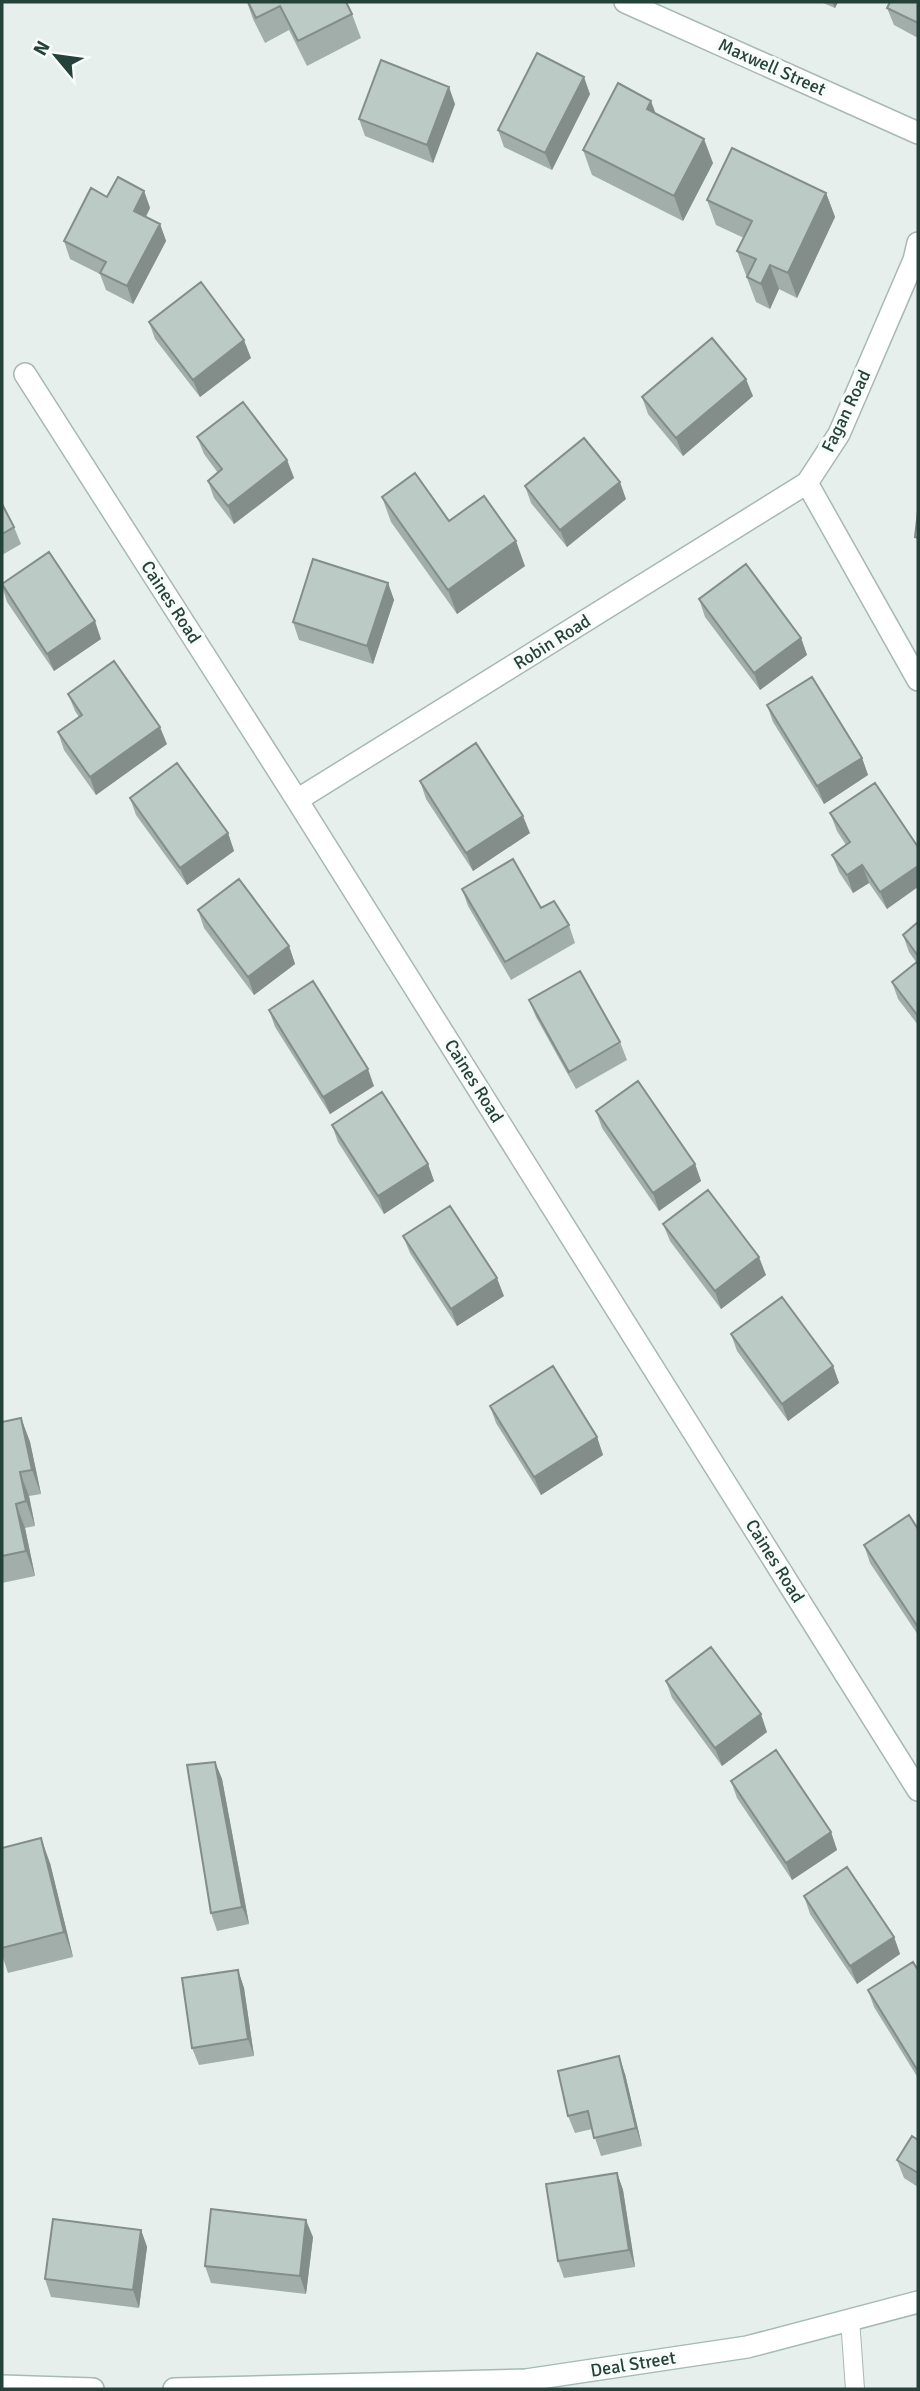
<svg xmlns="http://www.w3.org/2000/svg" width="920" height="2391" font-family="Signika,sans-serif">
	<rect width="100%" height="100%" fill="#e6efeb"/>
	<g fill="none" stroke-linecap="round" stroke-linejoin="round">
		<defs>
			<path id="lane" d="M850,2319L855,2389"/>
			<path id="street" d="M625,2L918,133
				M918,243L914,260L839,434L807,483L918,680
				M25,374L297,800L918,1790
				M297,800L807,483"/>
			<path id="secondary" d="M2,2386L93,2389
				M174,2389L526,2380L747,2347L918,2302"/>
		</defs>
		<use href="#lane" stroke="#a8b8b2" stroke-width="20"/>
		<use href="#street" stroke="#a8b8b2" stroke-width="24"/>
		<use href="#secondary" stroke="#a4bbb3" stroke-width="24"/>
		<use href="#lane" stroke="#fff" stroke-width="18"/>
		<use href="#street" stroke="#fff" stroke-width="21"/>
		<use href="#secondary" stroke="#fff" stroke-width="21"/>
	</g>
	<path fill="#a1aea9" d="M247,2H346L352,14L361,38L307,66L289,30L265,43L253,19Z
		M821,2H838L835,8Z
		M918,2V38L894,25L887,8Z
		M590,94L552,170L504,147L498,130Z
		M455,104L433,163L365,136L359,119Z
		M656,114L713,163L683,221L592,175L583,150Z
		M144,191L150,208L146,217L160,224L166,241L133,304L106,290L100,274L70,259L64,241L107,197Z
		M826,193L835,217L797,298L779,289L770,309L756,302L737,251L744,238L716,225L707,200Z
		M149,322L251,358L200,397L155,339Z
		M753,396L683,456L648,414L642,397Z
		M197,437L287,460L294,478L234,524L214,498L208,481L218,473L204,454Z
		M525,486L626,499L567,547L531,503Z
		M382,497L449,521L525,566L457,614L391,522Z
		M2,504L14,527L21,544L2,555Z
		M388,583L394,600L373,664L299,640L293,622Z
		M2,586L101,639L54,671L7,602Z
		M699,599L801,638L807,655L760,690L705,617Z
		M68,694L167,744L96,795L64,750L58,732L79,717L75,711Z
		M767,705L862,758L868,775L824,804L773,722Z
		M420,781L530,833L473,871L426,799Z
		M130,798L228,833L234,851L187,885L136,815Z
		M830,813L918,847L887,909L869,883L853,893L839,872L832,855L846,845L837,831Z
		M462,889L569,925L575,943L511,980L468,906Z
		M198,910L289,946L295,964L254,995L204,928Z
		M918,922V1025L898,999L892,982L916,962L909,952L903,935Z
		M529,1000L620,1042L627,1060L576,1089L536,1017Z
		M269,1010L374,1086L330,1114L275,1027Z
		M596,1111L695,1164L701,1181L659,1211L602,1128Z
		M332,1125L428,1164L434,1181L384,1214L338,1142Z
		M663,1224L766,1275L721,1309L670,1241Z
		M403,1236L504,1296L457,1326L410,1253Z
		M731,1334L833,1366L839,1383L788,1421L737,1351Z
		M490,1406L597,1437L603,1455L541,1495L496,1423Z
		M21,1418L30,1442L41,1494L29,1496L35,1526L25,1528L35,1576L2,1583V1422Z
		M918,1529V1635L870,1563L864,1545Z
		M666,1681L767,1732L722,1766L672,1698Z
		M215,1762L222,1779L249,1924L217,1931L211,1913Z
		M731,1781L831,1832L837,1850L792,1880L737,1798Z
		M2,1848L50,1863L73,1957L8,1973L2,1955Z
		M804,1896L894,1937L900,1954L857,1984L810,1914Z
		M238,1970L244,1988L254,2056L199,2065L192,2048Z
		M918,1970V2078L874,2007L868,1990Z
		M625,2074L642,2146L601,2156L592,2129L575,2133L568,2116Z
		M918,2140V2187L904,2178L897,2160Z
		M617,2173L623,2190L635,2267L564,2278L558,2261Z
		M141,2230L147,2247L139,2308L51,2297L45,2279Z
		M313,2237L306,2294L211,2283L205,2266Z"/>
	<path fill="#838d89" d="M832,2H838L835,8Z
		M584,77L590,94L552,170L545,153Z
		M449,87L455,104L433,163L427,145Z
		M651,101L660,125L647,109Z
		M704,139L713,163L683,221L674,196Z
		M144,191L150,208L140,228L134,211Z
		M826,193L835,217L797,298L788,273Z
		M160,224L166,241L133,304L127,286Z
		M770,265L779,289L770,309L761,284Z
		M244,340L251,358L200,397L193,380Z
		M746,379L753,396L683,456L676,438Z
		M287,460L294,478L234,524L228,506Z
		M620,482L626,499L567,547L560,530Z
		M516,541L525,566L457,614L448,590Z
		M388,583L394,600L373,664L367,646Z
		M95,621L101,639L54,671L47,654Z
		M801,638L807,655L760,690L754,673Z
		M160,727L167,744L96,795L90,777Z
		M862,758L868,775L824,804L817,786Z
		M523,816L530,833L473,871L466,853Z
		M228,833L234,851L187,885L180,868Z
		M862,865L869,883L853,893L847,875Z
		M918,866V887L887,909L880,892Z
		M289,946L295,964L254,995L248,977Z
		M368,1069L374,1086L330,1114L323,1097Z
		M428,1164L434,1181L384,1214L378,1196Z
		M695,1164L701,1181L659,1211L653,1193Z
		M759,1257L766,1275L721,1309L715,1291Z
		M497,1278L504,1296L457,1326L451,1309Z
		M833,1366L839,1383L788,1421L782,1404Z
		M21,1418L30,1442L41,1494L32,1470Z
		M597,1437L603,1455L541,1495L534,1477Z
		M20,1472L29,1496L35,1526L26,1501Z
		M16,1504L25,1528L35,1576L26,1551Z
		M761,1714L767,1732L722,1766L715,1748Z
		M215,1762L222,1779L249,1924L242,1907Z
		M831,1832L837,1850L792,1880L786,1863Z
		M41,1838L50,1863L73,1957L64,1932Z
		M894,1937L900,1954L857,1984L850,1966Z
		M238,1970L244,1988L254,2056L248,2039Z
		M619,2056L625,2074L642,2146L636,2128Z
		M617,2173L623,2190L635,2267L629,2250Z
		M306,2220L313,2237L306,2294L300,2276Z
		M141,2230L147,2247L139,2308L133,2290Z"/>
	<path fill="#bbcac4" stroke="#838d89" stroke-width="2" d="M248,2H346L352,14L298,41L280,6L256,18Z
		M890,2H918V23L887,8Z
		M537,53L584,77L545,153L498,130Z
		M381,60L449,87L427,145L359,119Z
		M618,83L651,101L647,109L704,139L674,196L583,150Z
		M732,148L826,193L788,273L770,265L761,284L747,277L756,259L737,251L752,221L707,200Z
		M118,177L144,191L134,211L160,224L127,286L100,273L106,262L64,241L91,188L107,197Z
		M201,282L244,340L193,380L149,322Z
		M712,338L746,379L676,438L642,397Z
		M243,402L287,460L228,506L208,481L222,469L197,437Z
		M584,438L620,482L560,530L525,486Z
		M415,473L449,521L484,496L516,541L448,590L382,497Z
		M2,504L14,527L2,534Z
		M918,511V538L915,537Z
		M49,552L95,621L47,654L2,584Z
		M313,559L388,583L367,646L293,622Z
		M746,564L801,638L754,673L699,599Z
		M114,661L160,727L90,777L58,732L82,715L68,694Z
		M812,677L862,758L817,786L767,705Z
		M476,743L523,816L466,853L420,781Z
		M177,763L228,833L180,868L130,798Z
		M875,783L918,847V866L880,892L862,865L847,875L832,855L850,842L830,813Z
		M513,859L541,908L554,901L569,925L505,962L462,889Z
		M239,879L289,946L248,977L198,910Z
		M918,922V956L903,935Z
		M918,961V1016L892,982Z
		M580,971L620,1042L569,1072L529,1000Z
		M313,981L368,1069L323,1097L269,1010Z
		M638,1081L695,1164L653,1193L596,1111Z
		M382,1092L428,1164L378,1196L332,1125Z
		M708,1190L759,1257L715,1291L663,1224Z
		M450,1206L497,1278L451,1309L403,1236Z
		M782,1297L833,1366L782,1404L731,1334Z
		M553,1366L597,1437L534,1477L490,1406Z
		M21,1418L32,1470L20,1472L26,1501L16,1504L26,1551L2,1556V1422Z
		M909,1515L918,1529V1627L864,1545Z
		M711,1647L761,1714L715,1748L666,1681Z
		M776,1750L831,1832L786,1863L731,1781Z
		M215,1762L242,1907L211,1913L187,1765Z
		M41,1838L64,1932L2,1948V1848Z
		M847,1867L894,1937L850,1966L804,1896Z
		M913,1962L918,1970V2071L868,1990Z
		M238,1970L248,2039L192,2048L182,1978Z
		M619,2056L636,2128L594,2138L588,2111L568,2116L558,2071Z
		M912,2136L918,2140V2173L897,2160Z
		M617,2173L629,2250L558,2261L546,2184Z
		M211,2209L306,2220L300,2276L205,2266Z
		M53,2219L141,2230L133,2290L45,2279Z"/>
	<g text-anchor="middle" stroke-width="7" stroke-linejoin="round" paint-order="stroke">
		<g font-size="18" fill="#24423a" stroke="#f7fbf9">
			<text transform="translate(772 67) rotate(24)" y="6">Maxwell Street</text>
			<text transform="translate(846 411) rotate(-64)" y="6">Fagan Road</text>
			<text transform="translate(171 602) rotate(57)" y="6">Caines Road</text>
			<text transform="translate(552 642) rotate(-32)" y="6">Robin Road</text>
			<text transform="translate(474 1081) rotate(58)" y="6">Caines Road</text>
			<text transform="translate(775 1561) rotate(58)" y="6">Caines Road</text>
			<text transform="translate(633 2364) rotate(-9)" y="6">Deal Street</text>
		</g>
	</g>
	<rect width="920" height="2391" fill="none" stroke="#24423a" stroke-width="7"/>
	<g transform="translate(56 56) rotate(299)" stroke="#f7fbf9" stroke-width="5" paint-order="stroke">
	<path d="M0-5L12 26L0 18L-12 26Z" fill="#24423a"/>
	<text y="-10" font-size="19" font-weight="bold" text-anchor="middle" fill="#24423a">N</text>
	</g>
</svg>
